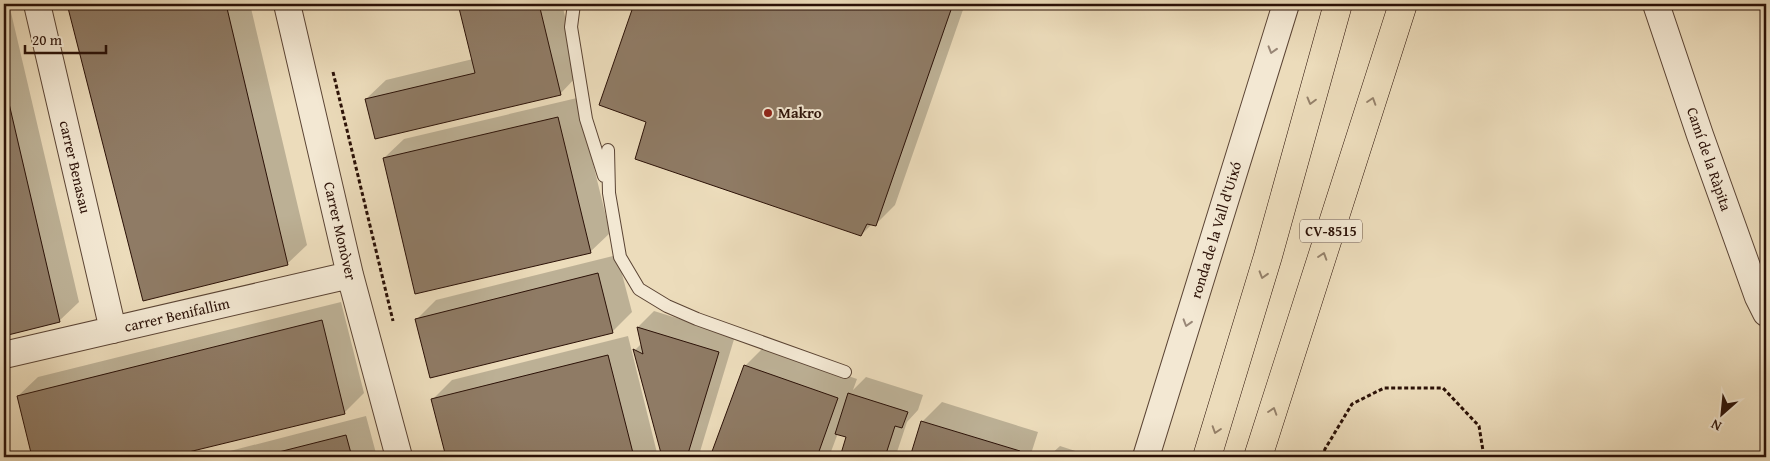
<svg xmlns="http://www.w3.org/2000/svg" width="1770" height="461" font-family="'Gentium Book Plus',serif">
	<rect width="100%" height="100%" fill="#ecdcbb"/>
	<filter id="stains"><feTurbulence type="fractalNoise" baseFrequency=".004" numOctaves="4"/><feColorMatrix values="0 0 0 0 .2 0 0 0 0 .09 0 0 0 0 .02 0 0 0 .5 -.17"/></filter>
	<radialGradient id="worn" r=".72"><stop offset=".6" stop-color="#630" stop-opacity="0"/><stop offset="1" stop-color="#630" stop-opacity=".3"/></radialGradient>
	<path fill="#0003" d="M4,4H9L79,302L59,321L4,335Z
		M69,4H250L307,245L287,264L144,299Z
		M460,4H562L579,74L560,94L366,99L386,80L473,59Z
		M635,4H965L895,205L875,225L872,224L861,235L647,121L601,104Z
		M577,98L610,233L590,252L384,158L404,139Z
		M617,255L632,312L612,332L417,319L436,300Z
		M341,302L364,393L345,412L163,457H34L18,396L38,377Z
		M654,311L735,336L699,455L697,457H663L635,350L642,343L638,327Z
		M628,336L658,457H447L432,400L452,380Z
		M764,347L857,379L853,390L866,377L923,395L918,410L907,422L897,452L906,455L905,457H841L848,436L838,433L829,457H712L745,366Z
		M942,402L1038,432L1030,457H912L922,422Z
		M366,416L377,457H207Z
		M1060,446L1094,457H1048Z"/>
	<path fill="#8f7b65" stroke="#2b1107" d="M67,4H226L288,265L143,301Z
		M458,4H539L561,95L375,139L365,99L475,73Z
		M634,4H953L876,226L867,224L861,236L635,159L646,122L599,105Z
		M4,82L60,322L4,336Z
		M558,117L591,253L415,294L383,158Z
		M598,273L613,333L430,378L415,319Z
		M322,320L345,414L168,457H32L17,396Z
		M637,327L719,352L687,457H662L633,349L643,354Z
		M608,355L634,457H446L431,399Z
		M744,365L838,398L817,457H710Z
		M848,393L908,412L902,428L895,426L885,457H840L846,437L835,434Z
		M921,421L1020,451L1018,457H910Z
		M346,435L352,457H259Z"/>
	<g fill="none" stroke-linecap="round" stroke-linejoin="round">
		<defs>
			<path id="lane" d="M574,4L571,27L586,119L604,176
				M608,150L609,193L620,257L639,289L667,306L697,319L845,372"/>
			<path id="street" d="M37,4L113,330
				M287,4L350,275L399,457
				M1656,4L1700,135L1758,297L1766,313
				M4,355L350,275
				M1146,457L1286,4"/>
			<path id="primary" d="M1207,457L1268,256L1338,4
				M1258,457L1403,4"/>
		</defs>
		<use href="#lane" stroke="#5b4434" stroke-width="14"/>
		<use href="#street" stroke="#5b4434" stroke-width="28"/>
		<use href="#primary" stroke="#2b1107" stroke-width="29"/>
		<path stroke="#2b1107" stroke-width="3" stroke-dasharray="4 2.5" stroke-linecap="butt" d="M1766,4V5
			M333,72L393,321
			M1322,457L1325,449L1352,404L1384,388H1443L1479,426L1484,457"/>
		<use href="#lane" stroke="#f3e8d3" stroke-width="12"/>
		<use href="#street" stroke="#f3e8d3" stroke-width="26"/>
		<use href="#primary" stroke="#ecdcbb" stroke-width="28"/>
	</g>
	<defs><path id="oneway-chevron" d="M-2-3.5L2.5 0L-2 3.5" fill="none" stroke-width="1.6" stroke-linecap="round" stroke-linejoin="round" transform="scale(1.25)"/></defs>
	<g stroke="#998777">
		<use href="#oneway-chevron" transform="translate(1272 50) rotate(107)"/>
		<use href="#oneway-chevron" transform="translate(1187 323) rotate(107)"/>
	</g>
	<g stroke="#95816a">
		<use href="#oneway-chevron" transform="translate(1311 101) rotate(105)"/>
		<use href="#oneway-chevron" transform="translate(1372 101) rotate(-72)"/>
		<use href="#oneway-chevron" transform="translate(1323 256) rotate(-72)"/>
		<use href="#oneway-chevron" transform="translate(1263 275) rotate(107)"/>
		<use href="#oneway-chevron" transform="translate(1273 411) rotate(-72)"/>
		<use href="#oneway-chevron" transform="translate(1216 430) rotate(108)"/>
	</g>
	<circle fill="#8f2418" stroke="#f3e8d3" stroke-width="2" cx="768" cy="113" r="5"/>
	<g text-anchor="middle" stroke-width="4" stroke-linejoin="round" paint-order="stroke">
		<rect fill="#f3e8d3" stroke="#675244" stroke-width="1" x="1300" y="219.5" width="62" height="23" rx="4"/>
		<g font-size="14" font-weight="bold" fill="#2b1107">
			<text x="1331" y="236">CV-8515</text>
		</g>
		<g font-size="15" font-weight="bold" fill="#2b1107" stroke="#f3e8d3" text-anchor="start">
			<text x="778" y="118">Makro</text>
		</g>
		<g font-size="15" fill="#2b1107" stroke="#f3e8d3">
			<text transform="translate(1709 159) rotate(71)" y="5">Camí de la Ràpita</text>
			<text transform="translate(75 167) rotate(77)" y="5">carrer Benasau</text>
			<text transform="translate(1216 230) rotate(-73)" y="5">ronda de la Vall d'Uixó</text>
			<text transform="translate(340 231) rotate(77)" y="5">Carrer Monòver</text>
			<text transform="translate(177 315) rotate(-13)" y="5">carrer Benifallim</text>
		</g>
	</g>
	<rect width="1770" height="461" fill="none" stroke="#ecdcbb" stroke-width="20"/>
	<rect x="5" y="5" width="1760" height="451" fill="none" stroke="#2b1107" stroke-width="2.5"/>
	<rect x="10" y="10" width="1750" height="441" fill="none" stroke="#2b1107"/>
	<g transform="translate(1722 414) rotate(207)" stroke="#f3e8d3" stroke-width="4" paint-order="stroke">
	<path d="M0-4L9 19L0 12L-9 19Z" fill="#2b1107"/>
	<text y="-8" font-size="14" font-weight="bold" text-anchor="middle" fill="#2b1107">N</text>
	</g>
	<path d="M25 45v8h81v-8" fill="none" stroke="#2b1107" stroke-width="2.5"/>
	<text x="32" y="45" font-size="15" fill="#2b1107" stroke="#f3e8d3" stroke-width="4" paint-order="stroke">20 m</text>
	<rect width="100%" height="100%" filter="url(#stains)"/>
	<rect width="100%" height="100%" fill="url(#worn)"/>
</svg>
